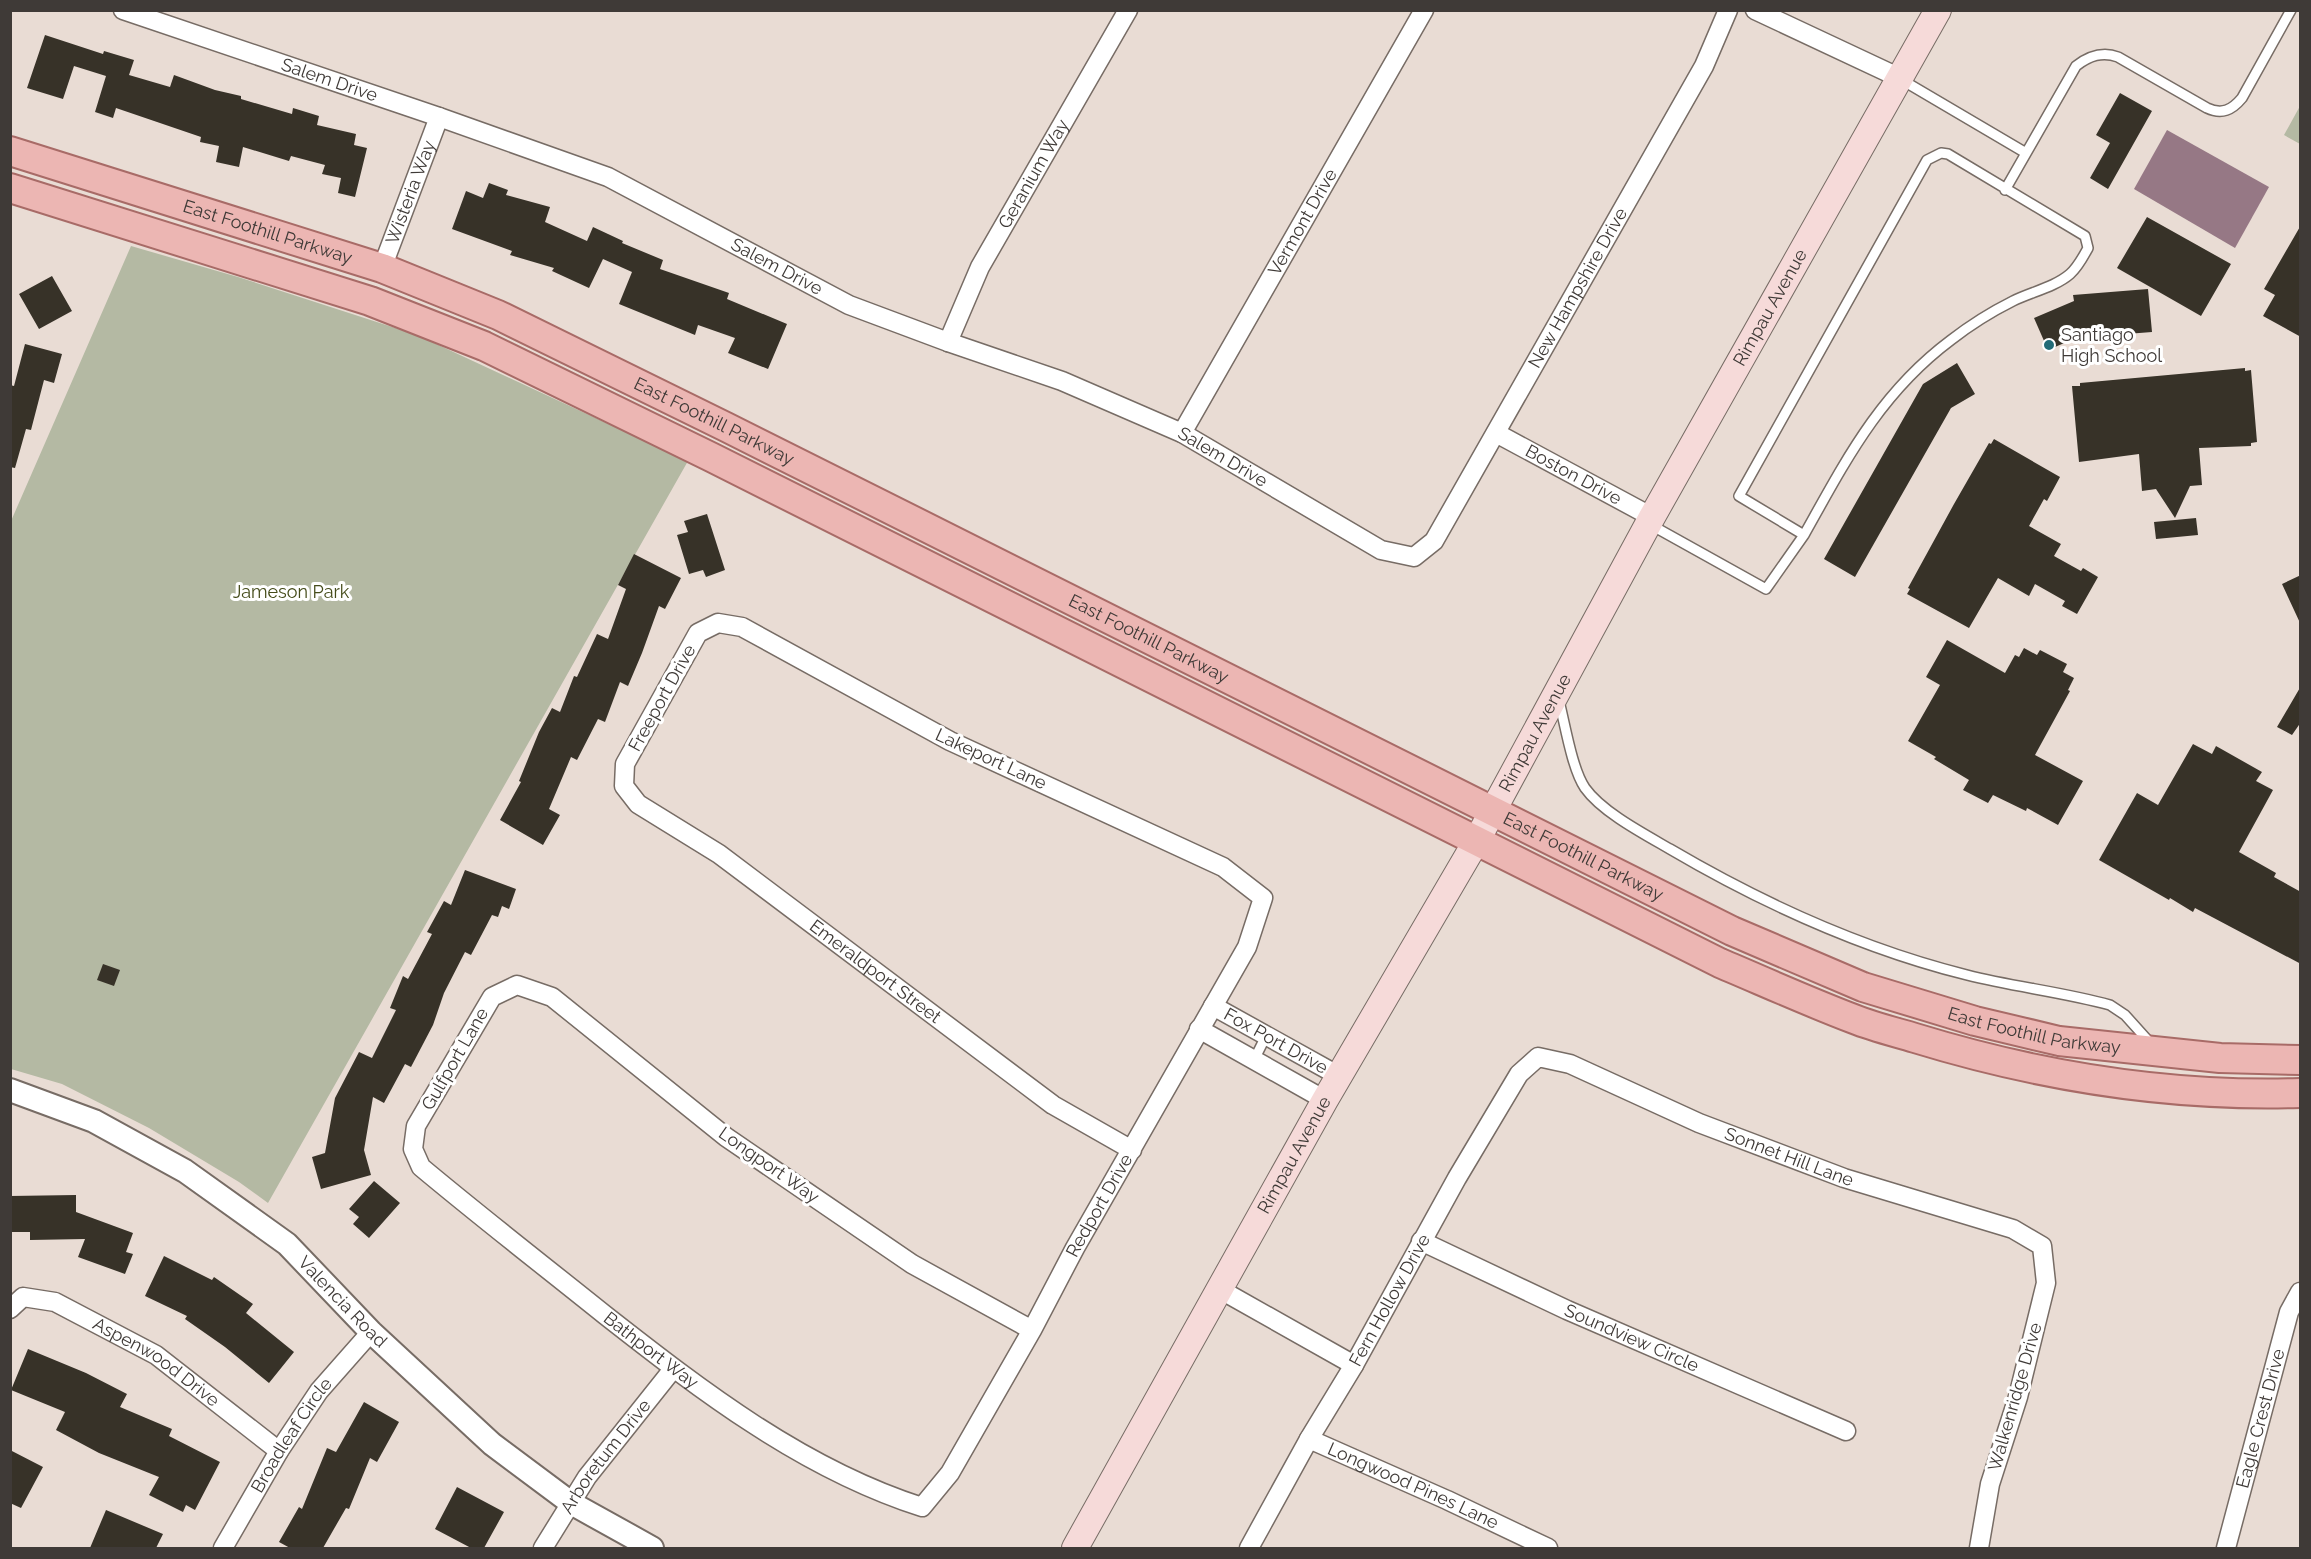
<svg xmlns="http://www.w3.org/2000/svg" width="2311" height="1559" font-family="Raleway,sans-serif">
	<rect width="100%" height="100%" fill="#e9dcd4"/>
	<path fill="#b4b9a3" d="M2300,106V144L2284,135Z
		M131,246L238,277L417,335L688,461L268,1203L239,1182L149,1128L62,1084L11,1069V521Z"/>
	<path fill="#967885" d="M2167,130L2269,187L2235,248L2134,189Z"/>
	<path fill="#373228" d="M45,35L103,54L104,51L134,60L129,75L170,87L174,75L215,90L241,96V99L292,114L293,108L319,116L317,125L356,134L354,145L367,148L355,197L338,193L341,178L322,174L325,165L291,156L289,161L243,147L239,167L216,162L219,146L200,142L201,137L116,108L113,118L95,112L106,76L74,66L63,99L27,88Z
		M2120,93L2152,111L2108,189L2090,178L2110,143L2096,135Z
		M489,183L508,190L506,195L550,207L545,222L587,241L593,227L623,241L622,243L663,260L660,269L729,293L727,299L787,324L768,369L728,353L735,338L698,325L695,335L619,304L632,272L603,259L589,288L552,271L554,268L510,255L512,251L452,229L466,191L483,198Z
		M2147,217L2231,264L2201,316L2117,268Z
		M2301,225V337L2263,316L2275,295L2264,289Z
		M52,276L72,311L39,329L19,294Z
		M2148,289L2152,332L2076,338L2048,350L2034,318L2074,301L2073,295Z
		M25,344L62,354L54,383L44,380L31,430L26,429L15,468L10,467V385L14,386Z
		M1957,363L1975,394L1951,408L1855,577L1824,559L1923,384Z
		M2245,368V371L2251,370L2257,442L2251,443V446L2199,448L2202,485L2190,486L2175,518L2156,489L2142,491L2139,454L2079,462L2072,386H2080V383Z
		M1994,439L2060,477L2047,501L2044,499L2029,526L2061,544L2054,556L2081,571L2083,568L2098,577L2077,614L2062,606L2065,601L2035,584L2029,596L1998,578L1969,628L1907,594L1910,589L1908,588L1954,504L1989,443L1991,444Z
		M707,514L725,570L706,577L703,570L689,574L677,535L688,532L684,521Z
		M2196,518L2198,535L2156,539L2154,522Z
		M634,554L681,578L665,609L659,606L642,653L628,686L620,682L605,722L598,719L577,760L571,757L549,809L560,815L543,845L500,820L521,782L519,781L539,732L552,708L560,712L574,676L577,677L597,634L608,639L626,589L618,585Z
		M2301,575V625L2282,584Z
		M1947,640L2005,673L2015,655L2019,657L2024,648L2037,655L2040,650L2067,664L2063,672L2074,678L2068,690L2070,691L2035,755L2083,781L2058,825L2027,808L2026,811L1993,795L1988,803L1963,790L1969,780L1934,759L1936,757L1908,741L1940,685L1926,677Z
		M2301,686V722L2292,735L2277,727Z
		M2193,744L2212,754L2216,746L2262,772L2256,781L2273,790L2239,852L2276,873L2274,877L2301,892V964L2195,908L2193,912L2170,898L2169,900L2099,860L2137,793L2158,805Z
		M465,870L516,889L509,909L502,906L498,917L492,915L471,955L465,952L444,993L433,1025L411,1067L405,1064L384,1103L373,1097L364,1150L371,1175L321,1189L312,1157L325,1153L335,1098L359,1052L372,1058L396,1010L390,1008L403,976L408,979L432,934L427,932L444,901L451,905Z
		M103,964L120,970L114,986L97,980Z
		M374,1181L400,1203L369,1238L353,1224L359,1217L349,1209Z
		M76,1195V1212L133,1233L126,1252L133,1254L125,1274L78,1257L85,1239L30,1240V1232H10V1196Z
		M164,1256L212,1280L214,1277L253,1304L246,1313L294,1352L269,1383L225,1347L185,1319L187,1316L145,1296Z
		M28,1349L86,1373L127,1394L120,1407L172,1429L169,1436L220,1462L195,1510L186,1505L183,1512L149,1495L159,1477L99,1453L56,1430L65,1412L11,1390Z
		M364,1402L399,1422L377,1462L370,1458L349,1509L346,1508L323,1548H290L279,1542L299,1507L302,1509L327,1448L336,1452Z
		M10,1450L43,1467L21,1508L10,1503Z
		M457,1487L504,1512L484,1548H471L435,1529Z
		M106,1510L163,1534L156,1548H90Z"/>
	<g fill="none" stroke-linecap="round" stroke-linejoin="round">
		<defs>
			<path id="service" d="M1902,80L2026,153
				M2005,190L2076,66C2089,56 2102,51 2118,57L2207,108C2222,115 2232,110 2242,98L2291,10
				M1651,525L1766,589L1804,535L1739,496L1927,160L1941,153L1948,154L2085,236L2088,248C2083,257 2078,267 2070,274C2055,287 2031,292 2013,301C1991,312 1969,326 1951,340C1880,393 1846,460 1804,535
				M1559,701C1565,724 1572,769 1585,788C1602,812 1644,834 1670,849C1762,903 1863,949 1967,975C2014,987 2063,992 2110,1005L2125,1015L2152,1045
				M1254,1060L1266,1036"/>
			<g id="minor">
				<path id="s1" d="M123,10L439,117L608,177L849,305L948,342L1062,381L1182,433L1381,550L1414,557L1434,541L1704,66L1728,10"/>
				<path d="M1755,10L1900,78"/>
				<path id="s2" d="M382,268L439,117"/>
				<path id="s3" d="M948,342L980,267L1128,10"/>
				<path id="s4" d="M1182,433L1424,10"/>
				<path id="s5" d="M1496,433L1652,517"/>
				<path id="s6" d="M1213,1006L1339,1076"/>
				<path d="M1199,1029L1325,1100"/>
				<path id="s7" d="M1421,1241L1567,1310L1846,1431"/>
				<path d="M1221,1290L1354,1365"/>
				<path id="s8" d="M10,1309L23,1297L55,1302L156,1355L279,1451"/>
				<path id="s9" d="M1032,1330L912,1264L726,1137L552,997L517,985L492,997L416,1126L413,1149L421,1167C482,1218 544,1266 605,1315C702,1391 803,1469 922,1507L950,1473L1032,1330L1075,1248L1247,947L1263,898L1223,867L950,741L742,627L718,623L698,633L625,764L624,786L638,804L719,854L1053,1105L1132,1150"/>
				<path id="s10" d="M1309,1439L1447,1500L1548,1548"/>
				<path id="s11" d="M223,1548L279,1451L319,1391L371,1332"/>
				<path id="s12" d="M543,1548L587,1477L673,1369"/>
				<path id="s13" d="M1249,1548L1309,1439L1354,1365L1457,1178L1519,1074L1538,1057L1570,1064L1699,1123L1844,1178L2013,1229L2042,1246L2046,1283L2018,1397L1990,1484L1979,1548"/>
				<path id="s14" d="M2226,1548L2289,1312L2300,1292"/>
			</g>
			<g id="tertiary">
				<path id="s15" d="M10,1090L94,1121L185,1171L287,1244L371,1332L492,1444L571,1503L652,1548"/>
			</g>
			<g id="secondary">
				<path id="s16" d="M1075,1548L1325,1100L1477,840L1652,517L1938,10"/>
			</g>
			<g id="primary">
				<path id="s17" d="M10,151L382,268L498,315L726,427L1732,931L1863,987L1975,1021L2059,1041L2220,1058L2300,1060"/>
				<path d="M10,188L370,301L484,346L711,457L1720,963C1765,982 1809,1002 1854,1019C1874,1027 1895,1032 1915,1038C2039,1076 2171,1097 2300,1093"/>
			</g>
		</defs>
		<use href="#service" stroke="#776c65" stroke-width="12"/>
		<use href="#minor" stroke="#776c65" stroke-width="21"/>
		<use href="#tertiary" stroke="#776c65" stroke-width="26"/>
		<use href="#secondary" stroke="#776c65" stroke-width="28"/>
		<use href="#primary" stroke="#a86b67" stroke-width="32"/>
		<use href="#service" stroke="#fff" stroke-width="9"/>
		<use href="#minor" stroke="#fff" stroke-width="18"/>
		<use href="#tertiary" stroke="#fff" stroke-width="22"/>
		<use href="#secondary" stroke="#f6dad9" stroke-width="26"/>
		<use href="#primary" stroke="#ecb6b3" stroke-width="28"/>
	</g>
	<circle fill="#226b77" stroke="#fff" stroke-width="2" cx="2049" cy="345" r="6"/>
	<g text-anchor="middle" stroke-width="6" stroke-linejoin="round" paint-order="stroke">
		<g font-size="18" fill="#3f3a37" stroke="#fff">
			<text dy="6" stroke="none"><textPath href="#s1" startOffset="218">Salem Drive</textPath></text>
			<text dy="6" stroke="none"><textPath href="#s3" startOffset="189">Geranium Way</textPath></text>
			<text dy="6" stroke="none"><textPath href="#s2" startOffset="81">Wisteria Way</textPath></text>
			<text dy="6" stroke="none"><textPath href="#s4" startOffset="243">Vermont Drive</textPath></text>
			<text dy="6" stroke="none"><textPath href="#s17" startOffset="270">East Foothill Parkway</textPath></text>
			<text dy="6" stroke="none"><textPath href="#s1" startOffset="704">Salem Drive</textPath></text>
			<text dy="6" stroke="none"><textPath href="#s1" startOffset="1724">New Hampshire Drive</textPath></text>
			<text dy="6" stroke="none"><textPath href="#s16" startOffset="1422">Rimpau Avenue</textPath></text>
			<text dy="6" stroke="none"><textPath href="#s17" startOffset="756">East Foothill Parkway</textPath></text>
			<text dy="6" stroke="none"><textPath href="#s1" startOffset="1190">Salem Drive</textPath></text>
			<text dy="6" stroke="none"><textPath href="#s5" startOffset="88">Boston Drive</textPath></text>
			<text dy="6" stroke="none"><textPath href="#s17" startOffset="1242">East Foothill Parkway</textPath></text>
			<text transform="translate(662 698) rotate(-61)" y="6">Freeport Drive</text>
			<text dy="6" stroke="none"><textPath href="#s16" startOffset="936">Rimpau Avenue</textPath></text>
			<text transform="translate(991 759) rotate(25)" y="6">Lakeport Lane</text>
			<text dy="6" stroke="none"><textPath href="#s17" startOffset="1728">East Foothill Parkway</textPath></text>
			<text dy="6" stroke="none"><textPath href="#s9" startOffset="3272">Emeraldport Street</textPath></text>
			<text dy="6" stroke="none"><textPath href="#s17" startOffset="2214">East Foothill Parkway</textPath></text>
			<text dy="6" stroke="none"><textPath href="#s6" startOffset="72">Fox Port Drive</textPath></text>
			<text transform="translate(455 1059) rotate(-60)" y="6">Gulfport Lane</text>
			<text dy="6" stroke="none"><textPath href="#s16" startOffset="450">Rimpau Avenue</textPath></text>
			<text dy="6" stroke="none"><textPath href="#s13" startOffset="842">Sonnet Hill Lane</textPath></text>
			<text transform="translate(769 1165) rotate(35)" y="6">Longport Way</text>
			<text dy="6" stroke="none"><textPath href="#s9" startOffset="1802">Redport Drive</textPath></text>
			<text dy="6" stroke="none"><textPath href="#s13" startOffset="285">Fern Hollow Drive</textPath></text>
			<text dy="6" stroke="none"><textPath href="#s15" startOffset="399">Valencia Road</textPath></text>
			<text dy="6" stroke="none"><textPath href="#s7" startOffset="232">Soundview Circle</textPath></text>
			<text dy="6" stroke="none"><textPath href="#s9" startOffset="1137">Bathport Way</textPath></text>
			<text dy="6" stroke="none"><textPath href="#s8" startOffset="168">Aspenwood Drive</textPath></text>
			<text transform="translate(2015 1397) rotate(-74)" y="6">Walkenridge Drive</text>
			<text dy="6" stroke="none"><textPath href="#s14" startOffset="134">Eagle Crest Drive</textPath></text>
			<text dy="6" stroke="none"><textPath href="#s11" startOffset="132">Broadleaf Circle</textPath></text>
			<text dy="6" stroke="none"><textPath href="#s12" startOffset="111">Arboretum Drive</textPath></text>
			<text dy="6" stroke="none"><textPath href="#s10" startOffset="114">Longwood Pines Lane</textPath></text>
		</g>
		<g font-size="18" fill="#3f3a37" stroke="#fff" text-anchor="start">
			<text x="2061" y="341">Santiago<tspan x="2061" dy="21">High School</tspan></text>
		</g>
		<g font-size="18" fill="#444b19" stroke="#fff">
			<text x="291" y="598">Jameson Park</text>
		</g>
	</g>
	<rect width="2311" height="1559" fill="none" stroke="#3f3a37" stroke-width="24"/>
</svg>
